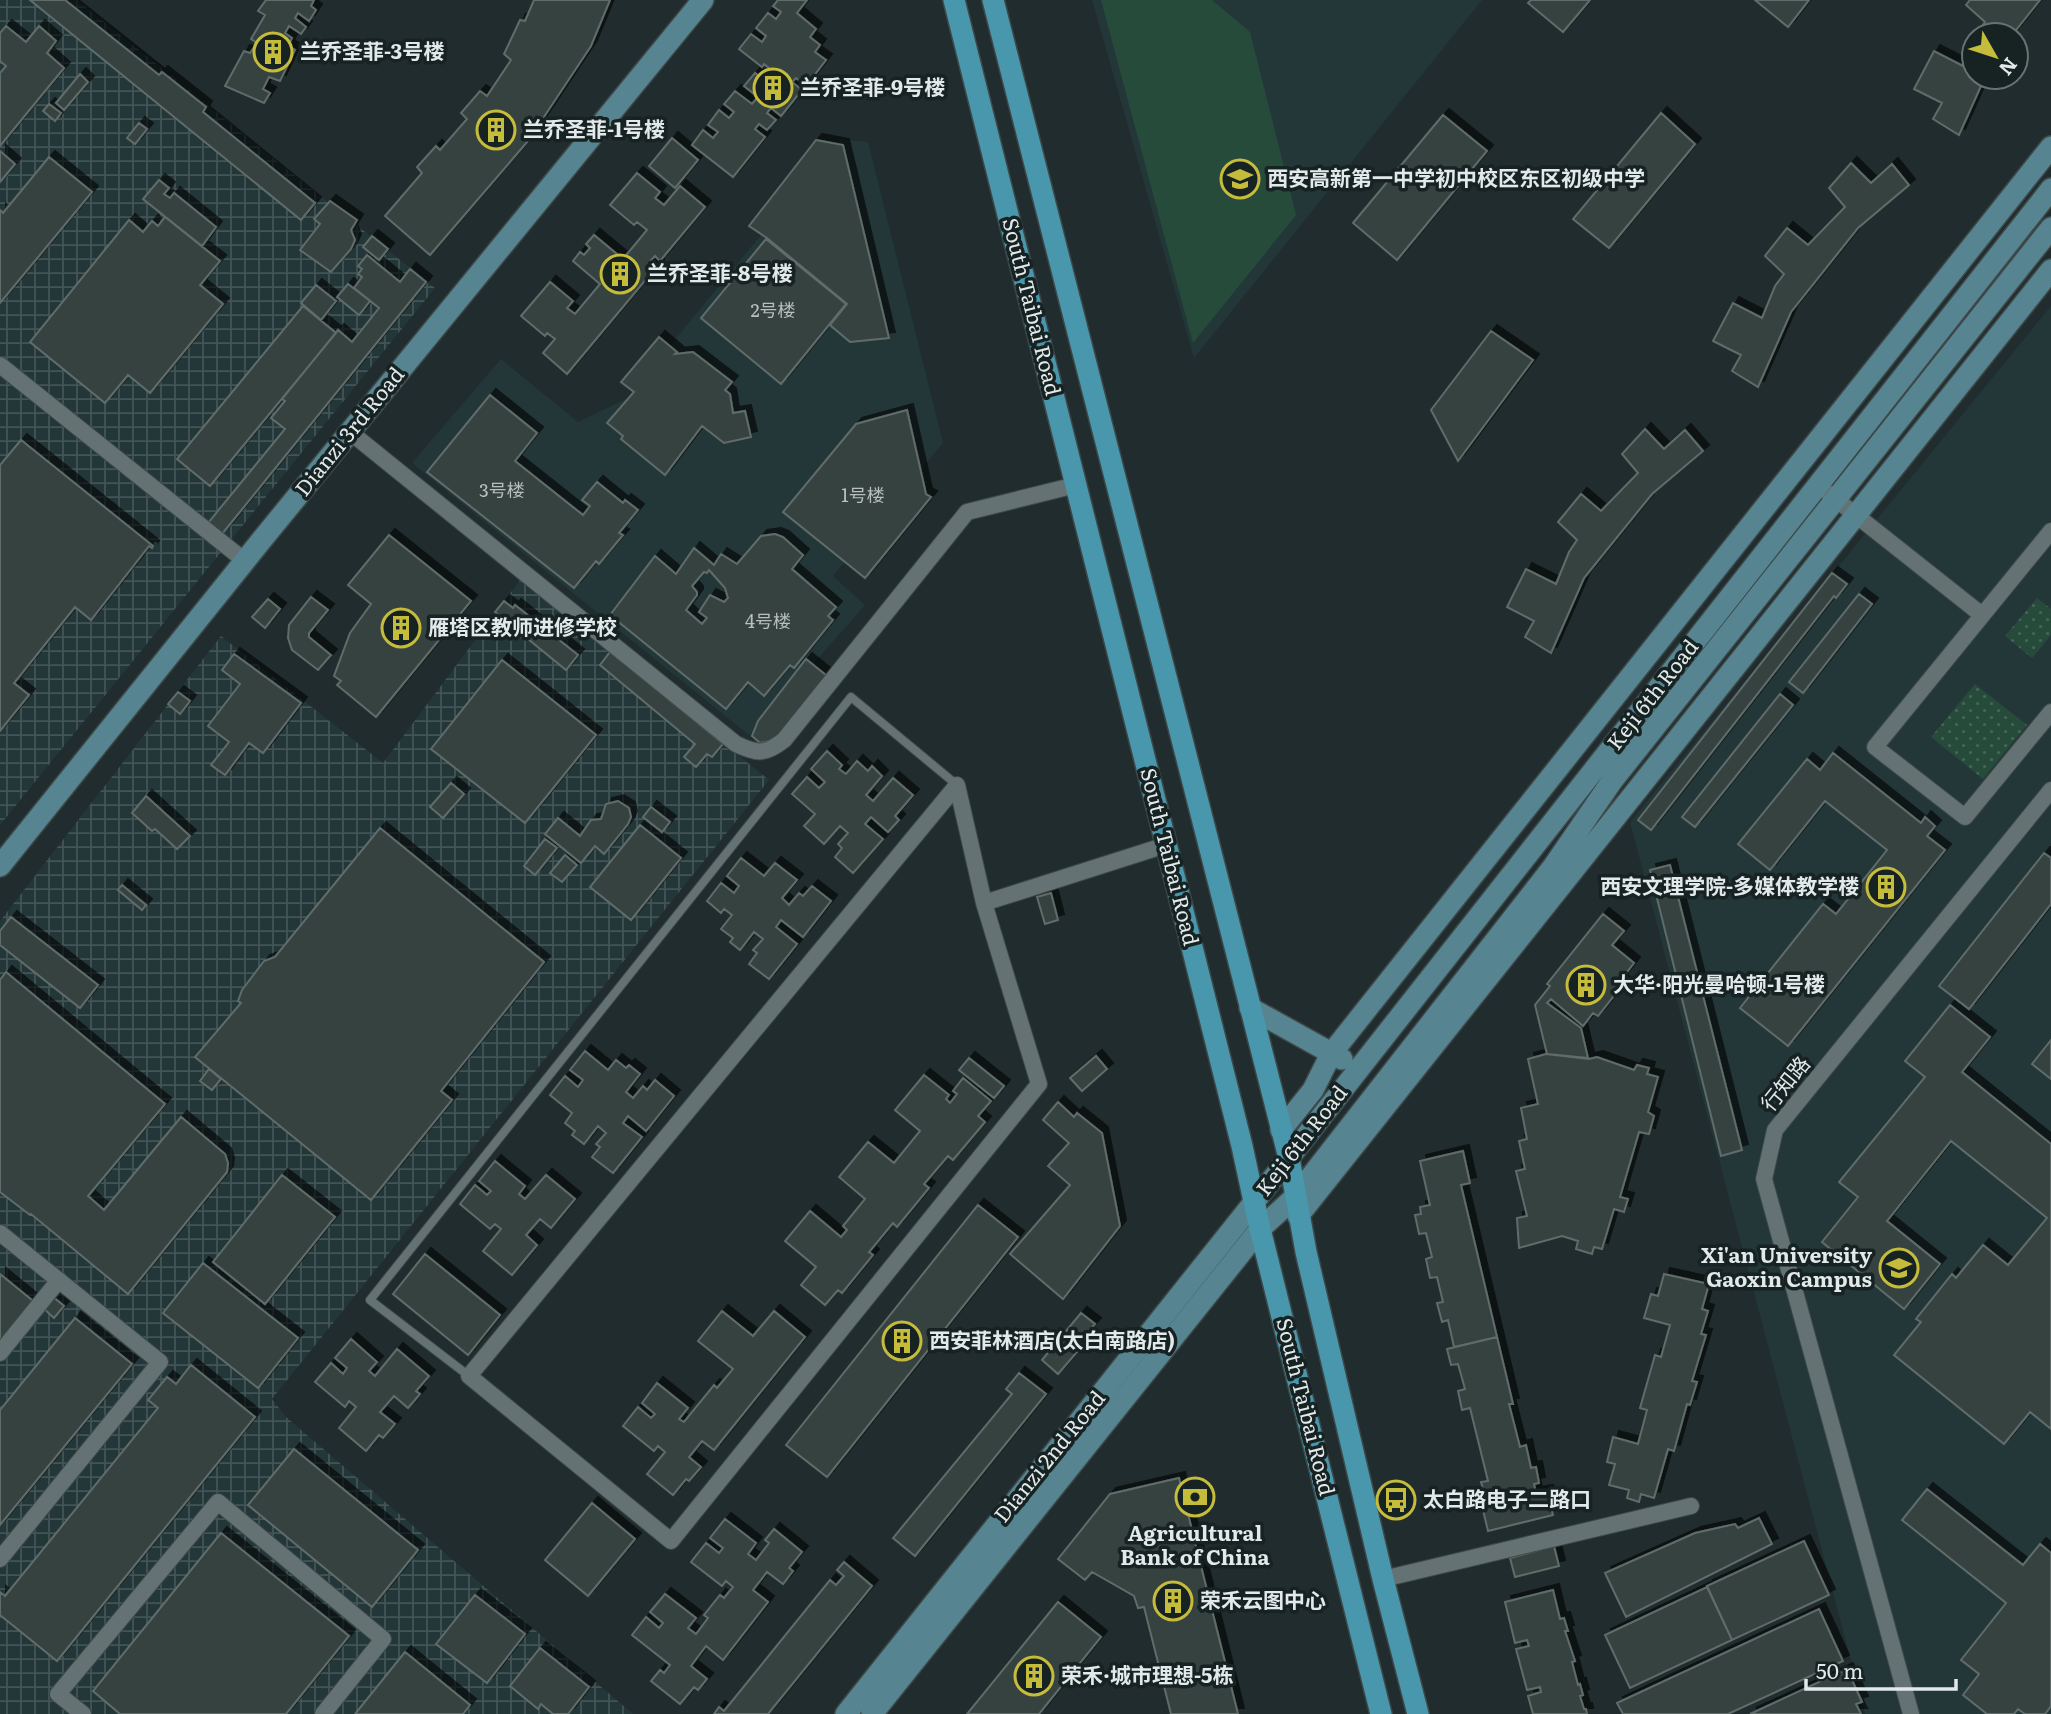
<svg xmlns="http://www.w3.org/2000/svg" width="2051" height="1714" font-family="Literata,'Noto Sans SC',serif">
	<defs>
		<pattern id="industrial-grid" width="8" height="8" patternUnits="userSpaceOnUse" patternTransform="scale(1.75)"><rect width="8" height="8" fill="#233739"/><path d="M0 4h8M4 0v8" fill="none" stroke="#435456"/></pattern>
		<pattern id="grass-dots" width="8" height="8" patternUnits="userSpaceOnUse" patternTransform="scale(1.75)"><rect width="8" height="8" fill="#264b3b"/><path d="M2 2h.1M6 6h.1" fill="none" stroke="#456558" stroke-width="1.8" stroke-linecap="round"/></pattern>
		<filter id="shadow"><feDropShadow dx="6" dy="-6" stdDeviation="0" flood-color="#0009"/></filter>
	</defs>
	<rect width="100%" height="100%" fill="#202c2d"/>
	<path fill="#233739" d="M1092,0H1482L1194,358Z
		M840,139L868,142L943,443L833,576L865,605L750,736L412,463L501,359L578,422L626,399Z
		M2051,306V1714H1865L1630,822Z"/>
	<path fill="url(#industrial-grid)" d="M0,0H77L435,288L0,825Z
		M521,579L769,780L272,1399L286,1417L633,1714H0V921L221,636L383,763Z"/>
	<path fill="url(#grass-dots)" d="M2037,598L2051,609V635L2032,658L2005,636Z
		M1975,684L2027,725L1983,779L1931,737Z"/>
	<path fill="#264b3b" d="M1101,0H1212L1250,32L1296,215L1193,343Z"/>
	<path fill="#36423f" stroke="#5f6c6a" stroke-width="2" fill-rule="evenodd" filter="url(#shadow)" d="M30,0H65L159,75L162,72L206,107L203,112L315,203L301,220Z
		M266,0H314L311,6L316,10L309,21L298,13L295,18L306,27L301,34L289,26L285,33L292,38L288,46L295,50L280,81L269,77L263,89L270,93L264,103L225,86L244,51L250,53L257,43L251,39L265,15L258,11Z
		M534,0H610L591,46L528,141L430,255L385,216L422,173L417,167L436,146L440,150L467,119L461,113L480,91L487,96L511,60L504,54L520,20L525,21Z
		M778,0H807L797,13L816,29L810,37L820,45L815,52L826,60L806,86L796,78L792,82L802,90L781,116L771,108L767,113L776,120L767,130L759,124L755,129L765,137L733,177L692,145L703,130L713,138L718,132L708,125L719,110L729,118L734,112L724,104L735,91L752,104L758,97L744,86L755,73L761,78L769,68L764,64L762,67L739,49L751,34L762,42L766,36L756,28L768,13L776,19L781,12L773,6Z
		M1531,0H1590L1563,32L1528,3Z
		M1755,0H1809L1788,27Z
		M1970,0H2040L2012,35H1976L1985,22L1966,5Z
		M6,26L26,42L39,26L56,41L47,53L64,68L0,146V73L6,66L0,61V33Z
		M1974,40V77H1985L1959,135L1933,119L1942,103L1914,89L1934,51L1963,66Z
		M80,74L88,82L64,110L56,103Z
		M49,104L61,113L55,121L43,111Z
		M1661,113L1695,144L1609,248L1573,219Z
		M1443,115L1487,151L1397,260L1353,223Z
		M139,123L147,129L135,144L127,138Z
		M672,138L698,160L675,188L649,166Z
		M816,140L843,145L889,338L850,342L830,325L847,304L767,238L749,226Z
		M0,151L15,164L0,182Z
		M49,157L92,192L0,303V210L3,213Z
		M1851,163L1871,183L1892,164L1909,185L1858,228L1791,312L1758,387L1732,371L1741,355L1713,341L1733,303L1762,318L1775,286L1784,274L1765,256L1787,228L1808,245L1845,207L1829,188Z
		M637,173L660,192L655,198L664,205L680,186L705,207L660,261L655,256L651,260L658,265L567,374L543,353L555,339L547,333L545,336L521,316L550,282L573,301L567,308L575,314L600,284L573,261L580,252L584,255L590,248L586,244L594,235L623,259L647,230L637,222L634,225L610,205Z
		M159,180L169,188L164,194L170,198L174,193L216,227L202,246L143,199Z
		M330,201L357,220L351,230L355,240L351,249L331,272L300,250L320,224L314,219Z
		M165,217L220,261L200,285L223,304L150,393L128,375L105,403L30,342L129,220L143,232L152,221L158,226Z
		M372,236L388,249L379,260L363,247Z
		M766,239L846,304L781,384L701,318Z
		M367,255L400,282L410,269L426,282L222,534L208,523L285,429L271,418L285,401L282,399L338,330L352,342L379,308L354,288L362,277L358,274L362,269L358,266Z
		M348,284L370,301L359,315L337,297Z
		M316,285L336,301L321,320L301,303Z
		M303,306L336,333L210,486L177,459Z
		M1491,331L1533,360L1458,461L1431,410Z
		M659,337L677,352L675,354L693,352L732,382L725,390L730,394L733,413L745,411L751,437L724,443L702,426L665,475L621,439L623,436L607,423L634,392L621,382Z
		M490,395L537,433L515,461L583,515L590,506L582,500L597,482L623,503L625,500L638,510L619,533L623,535L599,564L596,561L574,588L427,472Z
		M907,410L926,494L931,497L865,578L783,512L856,424Z
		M1645,429L1664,449L1685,430L1703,451L1652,494L1584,578L1551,653L1525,637L1534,621L1507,607L1526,569L1556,584L1569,552L1577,540L1558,522L1581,494L1601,511L1638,473L1622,454Z
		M21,440L153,546L152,548L149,546L91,620L75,607L14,683L29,695L0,731V465Z
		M775,534L783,537L803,555L792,569L836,607L828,616L833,620L794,668L790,665L764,696L748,682L726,709L610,615L655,556L676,574L694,548L714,565L721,554L737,564L761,536ZM709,570L725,588L728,598L724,602L710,595L699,612L707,618L702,624L686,610L697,595V592L692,586L704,572L707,573Z
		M389,535L471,601L376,717L337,685L341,681L334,676L350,633L371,604L348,585Z
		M1832,573L1847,584L1836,598L1834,596L1651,830L1638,820Z
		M1859,594L1872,604L1803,693L1789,682Z
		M311,597L328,610L309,633V637L331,655L318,670L292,650L288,638L289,625Z
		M268,599L280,609L265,628L252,617Z
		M504,601L513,608L515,605L578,655L566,670L495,612Z
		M610,652L723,744L712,757L707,754L696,767L684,757L695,744L600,665Z
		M234,654L301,703L263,753L249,743L225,775L211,765L229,742L208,726L240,684L222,670Z
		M806,659L827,676L778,739L760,743L752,736L758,721Z
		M502,660L596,735L525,823L431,749Z
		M178,692L190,701L180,714L168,704Z
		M1780,694L1793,705L1695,827L1682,817Z
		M827,751L842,765L839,769L846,774L857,761L868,771L872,766L882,776L866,795L873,801L893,778L913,795L895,816L899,820L888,832L871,817L865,824L883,839L853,873L835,857L842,848L838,844L848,833L840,826L824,844L804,826L815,814L792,794L807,777L819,788L825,782L811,769Z
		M1833,753L1921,823L1925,817L1935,826L1927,836L1945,850L1788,1046L1740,1008L1823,904L1836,914L1887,850L1825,801L1770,870L1738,844L1807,759L1820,770Z
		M451,783L464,794L443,818L430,807Z
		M146,796L190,836L177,849L155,829L152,831L132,813Z
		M618,801L629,808L631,817L628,824L604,854L595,846L581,863L545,834L558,818L580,836L591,820L601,819L606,804Z
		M651,807L670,822L662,832L643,817Z
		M640,825L681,858L631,920L590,887Z
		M380,828L544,962L441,1091L452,1100L371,1200L195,1057L241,1003L238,1001L242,990L264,961L275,957Z
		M545,839L557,848L535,875L524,866Z
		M2044,853L2051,858V904L1969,1009L1939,986Z
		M565,855L577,865L562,882L550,873Z
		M741,858L764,876L775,863L797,880L782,898L789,905L799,893L803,896L812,886L831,901L803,937L781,920L776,927L797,944L769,979L749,964L757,953L753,950L763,939L754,932L740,950L730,942L733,938L721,929L732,915L724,909L721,913L707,901L721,883L734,893L739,886L727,876Z
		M1670,865L1742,1150L1721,1156L1650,870Z
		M122,885L146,905L142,910L118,890Z
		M1051,893L1058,920L1045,924L1037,897Z
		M1603,914L1624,931L1612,945L1634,963L1621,980L1624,983L1598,1016L1593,1013L1583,1026L1551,999L1547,1003L1581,1028L1588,1058L1547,1054L1535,1005L1550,986L1547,984Z
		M11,917L98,985L80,1008L0,945V931Z
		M6,972L165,1104L88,1196L104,1210L181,1117L225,1154L228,1163L227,1172L128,1294L31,1214L30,1215L0,1192V980Z
		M1950,1005L1990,1037L1962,1072L2051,1144V1429L2030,1412L2004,1444L1894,1355L1921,1322L1916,1319L1952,1274L1956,1278L1983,1245L2008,1265L2047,1218L1951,1141L1887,1221L1940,1264L1904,1309L1822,1242L1858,1197L1839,1182L1925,1077L1905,1061Z
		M2051,1040V1079L2032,1064Z
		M585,1051L608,1070L616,1060L626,1068L629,1065L640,1074L626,1092L633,1098L643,1086L647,1090L655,1080L674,1096L646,1131L628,1116L623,1123L642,1137L613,1173L592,1157L600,1147L596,1144L606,1133L598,1126L584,1144L572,1135L575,1131L565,1123L572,1113L550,1095L565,1076L578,1087L583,1080L570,1070Z
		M1546,1054L1589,1059L1597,1057L1634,1070L1637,1065L1649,1068L1647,1074L1658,1077L1648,1112L1654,1116L1649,1134L1639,1132L1620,1197L1628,1199L1624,1212L1614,1209L1602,1249L1594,1247L1592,1254L1576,1249L1578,1241L1562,1236L1519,1248L1517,1218L1527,1216L1516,1171L1525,1169L1519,1141L1527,1139L1521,1108L1538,1104L1528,1059Z
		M1096,1056L1107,1069L1082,1091L1070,1078Z
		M969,1058L1004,1086L994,1098L959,1070Z
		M209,1069L221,1079L212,1090L200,1081Z
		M924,1075L949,1095L946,1099L950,1103L957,1094L953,1091L963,1078L991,1101L978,1116L985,1122L953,1160L948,1156L924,1184L929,1188L897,1227L893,1223L869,1252L873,1255L842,1293L838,1290L825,1305L801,1285L816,1267L785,1241L810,1211L841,1237L847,1230L843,1226L865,1199L839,1177L868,1142L894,1163L920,1131L895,1110Z
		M1058,1102L1074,1117L1077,1113L1102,1133L1120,1226L1063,1299L1010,1254L1070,1185L1048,1166L1069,1143L1043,1120Z
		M1463,1151L1470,1183L1461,1185L1497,1337L1454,1347L1448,1320L1442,1322L1437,1303L1443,1302L1437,1277L1430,1278L1426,1259L1432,1257L1426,1233L1419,1234L1415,1215L1421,1214L1420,1207L1430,1205L1420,1161Z
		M495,1161L525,1186L519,1194L525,1199L546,1175L575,1199L551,1228L540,1219L526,1235L537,1245L512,1275L483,1251L501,1229L495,1224L490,1229L460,1204L475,1185L487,1195L491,1191L479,1181Z
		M282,1175L335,1217L265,1304L213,1262Z
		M978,1205L1018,1237L827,1477L786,1445Z
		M425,1254L500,1315L468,1355L393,1294Z
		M203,1263L298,1338L258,1388L163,1313Z
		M0,1274L33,1301L0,1342Z
		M1664,1274L1709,1284L1702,1309L1708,1311L1701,1334L1706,1335L1692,1381L1697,1382L1690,1405L1687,1404L1674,1451L1668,1449L1654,1498L1641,1494L1639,1502L1627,1498L1629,1490L1609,1485L1615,1464L1607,1462L1613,1437L1638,1444L1647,1410L1640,1408L1655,1355L1661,1357L1670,1325L1644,1318L1651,1294L1658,1296Z
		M52,1296L64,1306L54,1318L42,1307Z
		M722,1311L753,1336L774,1311L805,1337L714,1450L702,1441L689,1457L701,1467L689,1481L686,1479L673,1495L647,1474L665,1452L658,1446L654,1451L623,1426L638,1407L651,1418L655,1414L642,1403L657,1383L688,1408L679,1419L684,1422L714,1385L717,1388L733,1369L698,1341Z
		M1081,1313L1095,1324L1079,1342L1083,1345L1058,1374L1042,1360Z
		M75,1318L132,1364L0,1525V1410Z
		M1497,1337L1513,1404H1509L1520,1447L1526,1445L1531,1468L1536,1467L1539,1483L1534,1484L1536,1493L1547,1491L1553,1515L1488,1531L1482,1506L1492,1504L1489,1492L1484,1493L1481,1482L1488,1481L1470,1408L1462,1410L1458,1391L1465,1389L1458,1364L1451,1365L1447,1349Z
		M351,1339L377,1362L369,1371L375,1376L397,1349L429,1376L416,1391L420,1394L408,1408L394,1396L380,1412L395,1424L383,1438L379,1435L366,1451L339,1428L356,1407L349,1401L345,1407L315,1382L331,1363L343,1374L347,1368L335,1358Z
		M191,1365L255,1417L57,1661L0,1615V1592L5,1596L158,1408L148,1400L167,1377L176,1384Z
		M1019,1373L1046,1394L915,1556L893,1538L1012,1394L1006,1389Z
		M294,1449L418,1550L372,1607L248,1505Z
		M1179,1478L1238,1714H1171L1144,1607L1138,1608L1134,1596L1092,1572L1085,1580L1058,1559L1110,1494Z
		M1927,1489L2023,1565L2040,1544L2051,1553V1706L2045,1714H2025L2018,1709L2014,1714H1987L1963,1695L1979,1674L1961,1660L2006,1603L1902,1520Z
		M592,1503L635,1539L588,1596L545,1560Z
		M1759,1518L1772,1544L1626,1617L1605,1573L1695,1533L1735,1524L1738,1528Z
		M725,1519L756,1543L748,1554L756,1560L769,1543L765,1540L774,1529L802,1552L789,1568L793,1571L783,1584L767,1572L753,1590L768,1602L723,1660L706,1646L691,1666L707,1679L698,1690L694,1687L680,1704L651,1681L660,1670L664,1673L670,1665L632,1635L646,1617L659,1628L663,1623L650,1612L665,1594L696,1618L688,1628L696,1634L708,1618L704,1615L720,1595L724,1598L733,1587L726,1581L722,1586L691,1562L706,1543L719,1553L723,1548L710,1538Z
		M221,1533L349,1636L286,1714H120L93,1691Z
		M1804,1541L1829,1595L1732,1640L1707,1586Z
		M1554,1546L1559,1566L1515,1577L1510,1558Z
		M844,1562L872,1586L768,1714H714L719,1707L724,1711L830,1580L836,1585L844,1576L837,1570Z
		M1707,1587L1732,1640L1630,1688L1605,1635Z
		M1553,1590L1560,1619L1564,1618L1568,1631H1565L1575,1661L1572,1662L1578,1685L1580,1684L1583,1695L1580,1696L1584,1709H1586L1587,1714H1533L1528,1696L1541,1692L1540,1687L1527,1690L1516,1649L1529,1646L1527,1640L1515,1643L1505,1602Z
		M475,1595L525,1634L487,1683L436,1644Z
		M1058,1602L1101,1637L1039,1714H967Z
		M1819,1609L1843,1661L1728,1714H1623L1617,1703Z
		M540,1648L589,1687L568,1714H553L541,1704L538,1709L510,1686Z
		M405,1652L470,1705L463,1714H355Z
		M1847,1669L1862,1702L1856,1704L1861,1714H1750Z"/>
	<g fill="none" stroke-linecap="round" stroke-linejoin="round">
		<defs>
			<path id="lane" d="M469,1376L370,1300L851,697L957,785"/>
			<path id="street" d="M0,365L245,561
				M350,432L736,744C757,754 765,755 784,740L967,512L1076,485
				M1828,493L1982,615
				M2051,531L1875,747L1965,817L2051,712
				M984,903L957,785L469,1376L671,1541L1039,1084L984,903L1166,845
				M0,1233L160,1362L0,1559
				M0,1353L59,1280
				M1383,1579L1691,1506
				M83,1714L58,1694L218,1502L383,1639L323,1714
				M1911,1714L1764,1179L1775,1130L2051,790"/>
			<path id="secondary" d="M0,866L260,542L703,0
				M1250,1008L1342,1059
				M1281,1130L1313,1090L1331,1054L2051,147
				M1298,1216L2051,270
				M846,1714L1255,1201L2051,189
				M872,1714L1260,1229L1295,1197L1553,867L1612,781L2051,228"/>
			<path id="primary" d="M954,0L1242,1146L1260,1229L1381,1714
				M993,0L1289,1158L1306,1252L1383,1579L1418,1714"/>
		</defs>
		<use href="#lane" stroke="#3d4748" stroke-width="10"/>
		<use href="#street" stroke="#3d4748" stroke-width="18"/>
		<use href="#secondary" stroke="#3d4748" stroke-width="24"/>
		<use href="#primary" stroke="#3d4748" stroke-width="24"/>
		<use href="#lane" stroke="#647273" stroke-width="8"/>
		<use href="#street" stroke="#647273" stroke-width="16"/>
		<use href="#secondary" stroke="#568490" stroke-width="21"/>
		<use href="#primary" stroke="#4897ac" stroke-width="21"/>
	</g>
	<defs>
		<symbol id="building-ring" viewBox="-11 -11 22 22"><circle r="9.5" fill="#172223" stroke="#c6bc3c" stroke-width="1.5"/><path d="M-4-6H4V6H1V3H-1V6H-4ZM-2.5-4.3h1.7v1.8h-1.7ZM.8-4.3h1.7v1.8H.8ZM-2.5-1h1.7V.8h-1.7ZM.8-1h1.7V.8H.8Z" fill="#c6bc3c"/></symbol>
		<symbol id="school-ring" viewBox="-11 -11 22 22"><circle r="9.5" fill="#172223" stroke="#c6bc3c" stroke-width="1.5"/><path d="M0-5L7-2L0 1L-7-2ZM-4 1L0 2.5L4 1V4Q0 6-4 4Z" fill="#c6bc3c"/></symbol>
		<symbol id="university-ring" viewBox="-11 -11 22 22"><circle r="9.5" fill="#172223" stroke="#c6bc3c" stroke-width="1.5"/><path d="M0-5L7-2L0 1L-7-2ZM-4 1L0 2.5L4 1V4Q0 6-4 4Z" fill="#c6bc3c"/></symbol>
		<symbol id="bank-ring" viewBox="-11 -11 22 22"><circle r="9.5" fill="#172223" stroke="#c6bc3c" stroke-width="1.5"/><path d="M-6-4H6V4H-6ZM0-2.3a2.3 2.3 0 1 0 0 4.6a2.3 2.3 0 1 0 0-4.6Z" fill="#c6bc3c"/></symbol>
		<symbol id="bus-ring" viewBox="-11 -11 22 22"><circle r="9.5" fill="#172223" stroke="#c6bc3c" stroke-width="1.5"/><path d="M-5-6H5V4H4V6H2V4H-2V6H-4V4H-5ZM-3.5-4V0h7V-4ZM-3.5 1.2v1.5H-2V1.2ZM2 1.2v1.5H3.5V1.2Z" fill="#c6bc3c"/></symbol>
	</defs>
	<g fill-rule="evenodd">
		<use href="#building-ring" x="251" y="30" width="44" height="44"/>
		<use href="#building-ring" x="751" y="66" width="44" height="44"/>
		<use href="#building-ring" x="474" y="108" width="44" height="44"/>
		<use href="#school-ring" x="1218" y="157" width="44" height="44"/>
		<use href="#building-ring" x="598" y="252" width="44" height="44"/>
		<use href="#building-ring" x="379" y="606" width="44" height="44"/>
		<use href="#building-ring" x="1864" y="865" width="44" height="44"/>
		<use href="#building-ring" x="1564" y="963" width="44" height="44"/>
		<use href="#university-ring" x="1877" y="1246" width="44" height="44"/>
		<use href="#building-ring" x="880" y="1319" width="44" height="44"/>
		<use href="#bank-ring" x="1173" y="1475" width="44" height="44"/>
		<use href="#bus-ring" x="1374" y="1478" width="44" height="44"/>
		<use href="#building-ring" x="1151" y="1579" width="44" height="44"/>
		<use href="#building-ring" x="1012" y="1654" width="44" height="44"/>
	</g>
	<g text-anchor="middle" stroke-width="7" stroke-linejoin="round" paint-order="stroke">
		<g font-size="18" fill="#b7bfbf">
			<text x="773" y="317">2号楼</text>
			<text x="502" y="497">3号楼</text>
			<text x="863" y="502">1号楼</text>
			<text x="768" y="628">4号楼</text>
		</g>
		<g font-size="21" font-weight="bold" fill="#e2e9ea" stroke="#172223" text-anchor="start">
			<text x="300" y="59">兰乔圣菲-3号楼</text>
			<text x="800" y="95">兰乔圣菲-9号楼</text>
			<text x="523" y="137">兰乔圣菲-1号楼</text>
			<text x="1267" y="186">西安高新第一中学初中校区东区初级中学</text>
			<text x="647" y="281">兰乔圣菲-8号楼</text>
			<text x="428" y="635">雁塔区教师进修学校</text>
			<text x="1859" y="894" text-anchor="end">西安文理学院-多媒体教学楼</text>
			<text x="1613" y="992">大华·阳光曼哈顿-1号楼</text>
			<text x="1872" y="1263" text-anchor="end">Xi'an University<tspan x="1872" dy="24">Gaoxin Campus</tspan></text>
			<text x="929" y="1348">西安菲林酒店(太白南路店)</text>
			<text x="1423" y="1507">太白路电子二路口</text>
			<text x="1195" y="1541" text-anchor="middle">Agricultural<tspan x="1195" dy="24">Bank of China</tspan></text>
			<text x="1200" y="1608">荣禾云图中心</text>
			<text x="1061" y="1683">荣禾·城市理想-5栋</text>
		</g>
		<g font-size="21" fill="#e2e9ea" stroke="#172223">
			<text transform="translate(1031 307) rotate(76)" y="7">South Taibai Road</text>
			<text transform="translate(350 432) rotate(-51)" y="7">Dianzi 3rd Road</text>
			<text transform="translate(1653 695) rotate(-52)" y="7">Keji 6th Road</text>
			<text transform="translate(1169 857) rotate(76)" y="7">South Taibai Road</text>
			<text transform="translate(1786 1084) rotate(-51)" y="7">行知路</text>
			<text transform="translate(1302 1141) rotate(-52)" y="7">Keji 6th Road</text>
			<text transform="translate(1305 1407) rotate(76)" y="7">South Taibai Road</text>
			<text transform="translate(1050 1457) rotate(-51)" y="7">Dianzi 2nd Road</text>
		</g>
	</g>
	<g transform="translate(1995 56) rotate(129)"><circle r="33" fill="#172223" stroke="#687273" stroke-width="2"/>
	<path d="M0-5L12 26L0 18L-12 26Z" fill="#c6bc3c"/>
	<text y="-10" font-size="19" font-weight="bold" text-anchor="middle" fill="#e2e9ea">N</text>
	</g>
	<path d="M1806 1679v10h150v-10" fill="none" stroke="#e2e9ea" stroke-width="3.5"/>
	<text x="1816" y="1679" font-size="21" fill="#e2e9ea" stroke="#172223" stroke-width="5" paint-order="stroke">50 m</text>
</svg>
